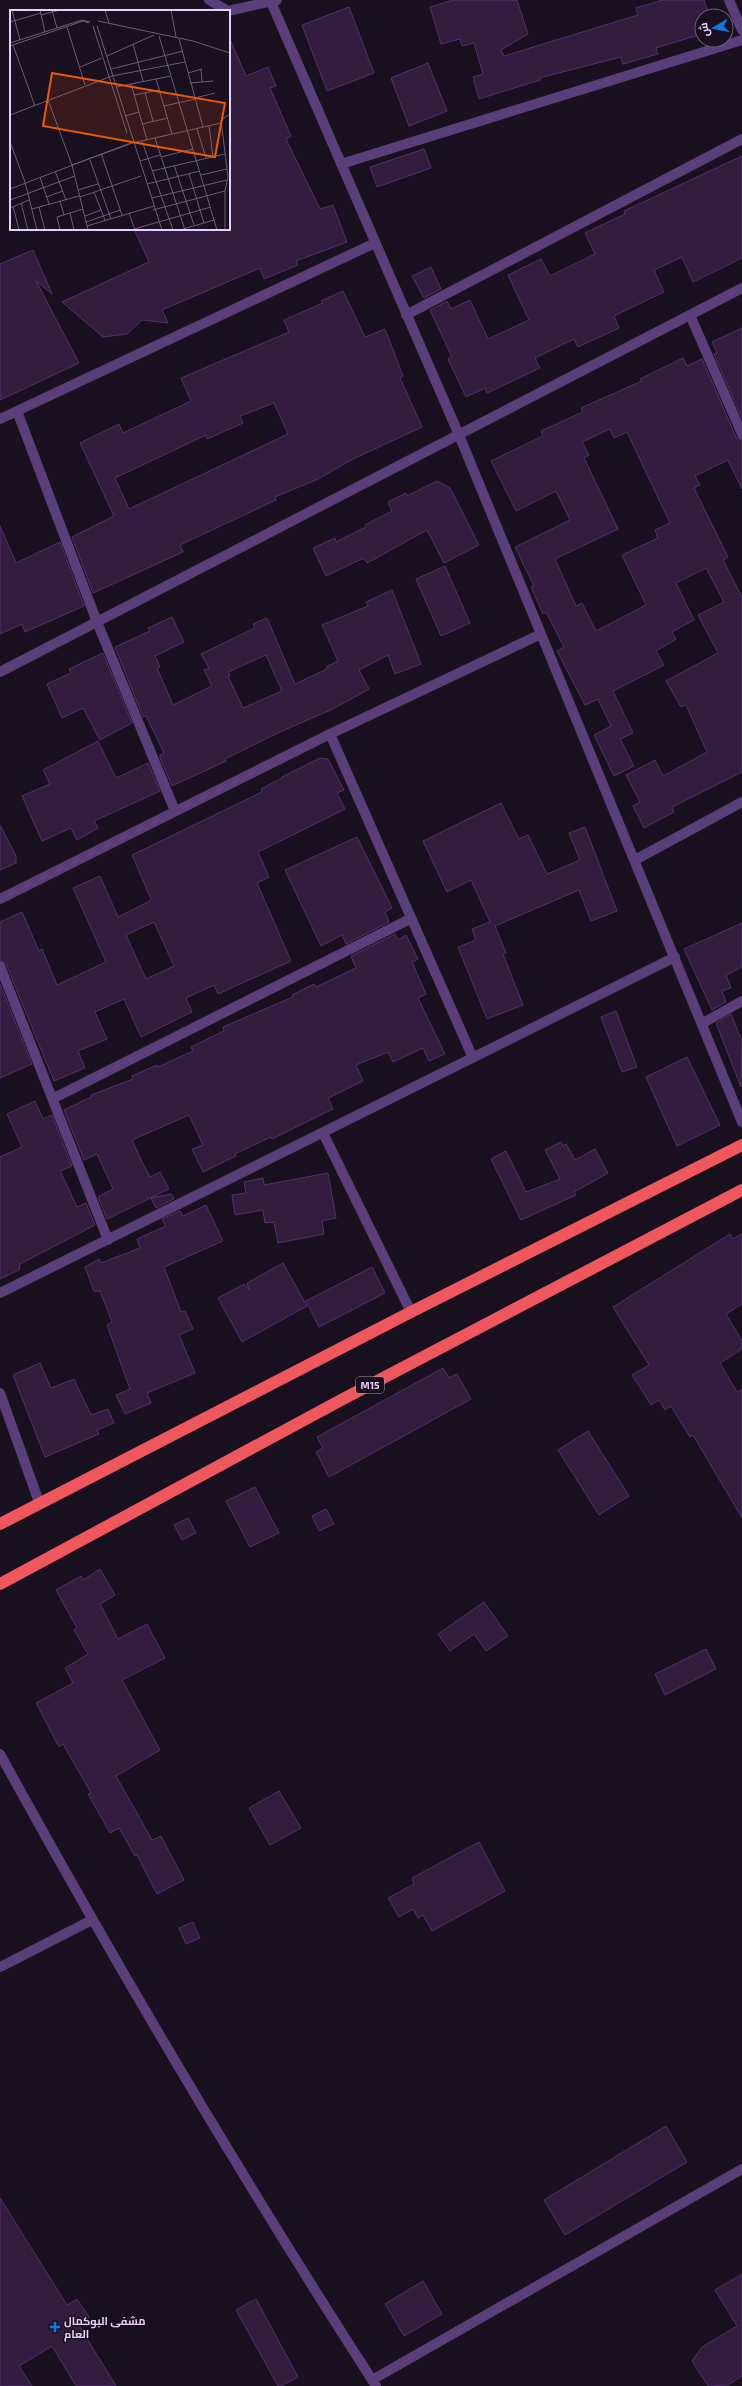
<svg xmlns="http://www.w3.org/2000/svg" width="742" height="2386" font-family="'Exo 2',Cairo,sans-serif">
	<rect width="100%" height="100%" fill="#180f1f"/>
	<path fill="#321c3e" stroke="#533168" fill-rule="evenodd" d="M453,0H517L528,34L501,50L504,56L638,15L636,8L663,0H704L709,16H702V34L656,48L658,54L623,64L621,57L539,78L540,80L479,99L473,77L483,74L474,43L462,46L460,39L441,44L430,7Z
		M349,7L374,73L327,91L302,25Z
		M229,37L246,76L268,67L276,86L270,88L291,136L286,139L320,209L333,205L347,242L296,261L298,265L264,279L260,268L162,310L168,323L142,320L127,334L103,337L62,302L149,262L134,229H229Z
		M428,63L447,111L409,126L391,78Z
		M424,149L431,168L377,187L370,167Z
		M742,156V258L693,282L682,257L654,270L664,292L614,316L619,328L578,347L574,339L535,358L540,368L487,393L485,388L466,397L448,359L452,357L430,310L447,301L451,309L470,300L488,339L529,320L508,275L541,259L550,276L595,254L585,233L625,214L624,211Z
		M33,250L52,294L36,281L79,363L0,400V264Z
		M431,267L441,289L424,298L412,276Z
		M343,291L365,337L385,329L403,376L400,378L422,427L353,459L318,479L275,497L276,500L180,545L183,552L93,593L72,537L114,516L80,443L119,424L123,433L191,401L181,378L289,332L284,320L323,303L321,301ZM274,403L288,434L129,509L115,478L206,435L207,439L243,423L240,416Z
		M742,328V418L714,354L717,353L712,342Z
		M683,358L687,366L702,359L736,437L742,440V489L728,460L695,476L700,485L694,488L728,557L723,560L742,597V772L672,807L674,812L644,828L633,806L640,802L626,775L655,760L663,776L707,752L686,705L681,707L666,681L718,653L698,615L724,602L706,568L676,583L694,620L672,632L676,639L656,651L664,665L613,691L633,733L620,739L634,766L614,776L594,735L611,726L598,699L585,705L557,651L564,647L546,612L543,614L531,587L534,586L515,547L570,520L556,491L516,511L491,461L543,436L541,431L583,412L581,408L642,381L640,379ZM610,429L614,438L627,432L670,523L655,530L658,538L622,555L646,605L596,631L582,603L576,606L555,559L618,529L584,458L589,455L582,442Z
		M437,481L450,488L479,545L444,563L427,530L367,563L364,558L326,576L313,548L335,538L336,542L366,527L365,525L392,511L388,502L406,493L407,496Z
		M0,526L16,563L60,542L84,606L25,632L22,624L0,634Z
		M445,566L470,623L441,636L416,579Z
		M392,590L421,664L395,674L388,655L359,670L369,689L333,709L282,731L225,759L226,761L172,786L160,758V755L164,753L146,716L143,717L115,647L150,631L148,628L172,617L184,642L155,656L160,667L157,668L173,705L212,686L204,670L209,668L201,654L255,628L253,624L267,618L295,684L327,669L326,667L338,661L322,625L368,606L366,602ZM266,655L282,691L243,708L228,676H230L228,672Z
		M103,653L132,723L100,740L83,708L62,718L47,684L71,673L69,669Z
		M98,741L116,778L148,763L160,791L94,821L98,828L77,840L71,828L42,841L22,796L50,784L43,770Z
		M320,758L328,759L344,790L337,793L345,809L258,852L269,877L257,883L291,961L218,994L214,985L186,998L192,1012L141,1037L124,999L95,1012L107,1039L78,1051L85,1068L54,1081L6,964L0,960V922L22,912L39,951L42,949L57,985L106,962L73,888L100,876L118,917L148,902L151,899L132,855L262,792L261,789L282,778V777ZM154,922L174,966L146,979L126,935Z
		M501,803L519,839L528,835L547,874L580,860L569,833L585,827L617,911L591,921L579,890L495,926L506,953L503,954L523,1005L487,1019L458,947L476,940L472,929L490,922L471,880L447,892L423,841Z
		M0,825L16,856V863L0,870Z
		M357,837L392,908L385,912L389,922L346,944L342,935L321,946L285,870Z
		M742,923V967L726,975L731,988L722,991L726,1002L712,1010L684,949Z
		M395,934L398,940L406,935L418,959L412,962L426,994L418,998L445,1054L429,1061L423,1048L393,1062L388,1052L356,1065L363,1081L328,1098L333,1109L272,1139L271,1137L235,1154L236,1156L203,1172L192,1149L203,1145L189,1115L141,1136L132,1140L142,1162L150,1177L160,1172L169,1189L107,1219L98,1197L113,1189L97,1154L84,1160L64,1110L91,1097V1095L133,1079L132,1076L157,1065L158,1067L193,1051L191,1047L224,1031L223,1027L293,997L292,995L314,984L316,987L356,968L351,956Z
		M0,984L32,1064L0,1078Z
		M616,1011L637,1067L622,1072L601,1017Z
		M731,1014L742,1041L741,1087L716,1023Z
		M687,1057L720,1125L677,1146L646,1077Z
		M35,1101L43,1119L52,1115L72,1166L60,1171L77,1207L86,1203L95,1225L20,1264L19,1270L0,1279V1157L22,1147L7,1114Z
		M561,1142L563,1146L566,1144L575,1160L595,1149L608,1173L574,1192L576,1195L521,1220L491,1159L506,1151L526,1192L560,1179L545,1150Z
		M328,1173L336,1218L322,1221L324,1234L278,1243L274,1222L265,1223L263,1210L235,1215L232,1195L246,1193L244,1182L263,1178L264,1185Z
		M171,1194L174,1199L156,1208L151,1198Z
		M206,1205L223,1241L164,1267L181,1312L185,1311L193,1329L179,1335L195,1373L147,1393L151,1403L125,1414L116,1395L130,1389L107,1325L112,1322L100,1291H94L85,1267L99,1259L101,1263L140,1248L137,1239L166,1226L162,1219L180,1211L183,1216Z
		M730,1234L733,1239L742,1234V1304L726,1314L742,1341V1349L720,1363L737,1392L742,1389V1518L693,1435L690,1437L671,1406L665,1410L659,1400L651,1405L632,1375L649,1365L613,1307Z
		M283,1263L307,1306L242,1342L218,1298L244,1284L249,1290L247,1283Z
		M372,1267L385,1293L319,1327L306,1301Z
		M40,1363L51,1388L74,1379L91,1415L108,1409L114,1423L97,1430L99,1434L45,1457L13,1375Z
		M443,1368L449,1378L457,1374L471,1399L329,1477L316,1452L323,1448L317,1437Z
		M588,1431L629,1496L599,1515L558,1450Z
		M255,1487L279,1533L250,1547L226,1501Z
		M326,1509L334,1524L319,1531L312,1516Z
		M188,1518L196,1533L182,1540L174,1525Z
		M100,1569L115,1595L100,1604L118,1639L147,1624L165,1658L122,1680L160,1750L116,1776L152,1840L161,1836L184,1880L157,1894L137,1855L135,1856L119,1828L110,1833L88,1794L91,1793L63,1744L59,1747L36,1703L73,1683L65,1668L88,1654L74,1630L77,1628L56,1590L81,1576L83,1580Z
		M484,1602L508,1636L486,1651L474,1634L450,1651L438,1634Z
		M706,1649L716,1669L665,1695L655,1674Z
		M279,1791L301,1828L270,1845L249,1808Z
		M479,1842L505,1891L432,1931L423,1915L418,1918L413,1909L399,1917L388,1898L414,1884L412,1878Z
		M193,1922L200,1938L186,1944L179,1928Z
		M666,2126L687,2162L565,2235L544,2200Z
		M0,2198L67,2305L77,2299L89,2317L78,2324L116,2386H76L52,2346L19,2366L32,2386H0Z
		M742,2274V2376L728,2385L708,2386L692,2361L702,2347L737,2326L715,2290Z
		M423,2281L442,2314L404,2336L385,2304Z
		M256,2299L298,2377L281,2386H278L236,2310Z"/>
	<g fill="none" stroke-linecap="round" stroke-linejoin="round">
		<path stroke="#5a3e79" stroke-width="10" d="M209,0L228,11L277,0
			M729,0L742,30
			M271,2L459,435L742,1122
			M341,164L742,40
			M406,315L742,139
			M690,315L742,434
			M17,411L97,622L175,811
			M0,419L375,243
			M0,672L742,288
			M330,734L473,1058
			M635,860L742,802
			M0,899L330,734L541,634
			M0,966L108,1240
			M703,1023L742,1001
			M54,1098L410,919
			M323,1133L411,1312
			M0,1293L675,957
			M0,1393L39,1502
			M0,1754C118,1969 243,2180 376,2386
			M0,1967L92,1920
			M372,2380L742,2169"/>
		<path stroke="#ef575f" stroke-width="12" d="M0,1524L411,1312L742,1145
			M0,1584L343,1399L742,1190"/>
	</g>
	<path fill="#1576e2" stroke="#180f1f" stroke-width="1.5" d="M53 2321h4v4h4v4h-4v4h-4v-4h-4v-4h4z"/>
	<g text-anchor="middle" stroke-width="3" stroke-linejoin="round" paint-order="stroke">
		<rect fill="#180f1f" stroke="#a997b9" stroke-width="1" x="356" y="1377" width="28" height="16" rx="3"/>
		<g font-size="10" font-weight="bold" fill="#e7d1fb">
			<text x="370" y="1389">M15</text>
		</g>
		<g font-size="11" font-weight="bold" fill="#e7d1fb" stroke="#180f1f" text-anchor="start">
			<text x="64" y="2325">مشفى البوكمال<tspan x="64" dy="13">العام</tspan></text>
		</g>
	</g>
	<g transform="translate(10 10)">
		<rect width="220" height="220" fill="#180f1f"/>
		<path fill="none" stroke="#6b5d77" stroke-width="1" d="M2,0L10,30M30,0L35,22M42,0L47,18M95,0L99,13M161,0L166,27M31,5L50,0M88,11L183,31L220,43M0,12L31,3M83,16L117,123M87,16L152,220M57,17L75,75M149,26L207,220M169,29L193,117M0,33L72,10L80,12M123,34L133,71M3,35L25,96M0,36L73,11L79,13M97,46L144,25M70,57L92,48M101,59L173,41M191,59L192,72M178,63L192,59M146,69L162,124M180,73L203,71M121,74L137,130M106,77L161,66M135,83L143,111M124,85L149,80M185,88L205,83M38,90L62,155L78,220M154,96L185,89M0,105L102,66L175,52M115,106L129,102M132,114L158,108M199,116L203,147M187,119L196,148M145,128L175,220M132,131L163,220M0,132L15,172L27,220M91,143L112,205M151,147L183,139M80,150L101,209M130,151L150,145M62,155L120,134M164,155L184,215M45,161L56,190M142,161L215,144M179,164L194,213M191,165L217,159M30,167L39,194M137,174L190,161M0,179L118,134L211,113M68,180L88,174M84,182L95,210M36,187L53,181M70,187L131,166M142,188L217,170M0,190L65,166M50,191L54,205M11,193L18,220M3,196L9,220M29,197L35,220M0,198L19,190M22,199L69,186M143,200L215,181M60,203L64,220M119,203L125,220M75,206L91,200M76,212L110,200M77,216L144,196M124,219L201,197M50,220L47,207L73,199M170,220L204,210M215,220V181L218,167L211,110L220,104"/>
		<path fill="#e8590c" fill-opacity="0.15" stroke="#e8590c" stroke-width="2" d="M42,63L215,93L205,147L33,116Z"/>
		<rect width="220" height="220" fill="none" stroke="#e7d1fb" stroke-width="2"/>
	</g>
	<g transform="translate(714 28) rotate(260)"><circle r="19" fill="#180f1f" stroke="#6b5d77"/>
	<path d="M0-3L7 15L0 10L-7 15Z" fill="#1576e2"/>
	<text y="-6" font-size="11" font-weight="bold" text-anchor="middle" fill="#e7d1fb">ش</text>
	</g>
</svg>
